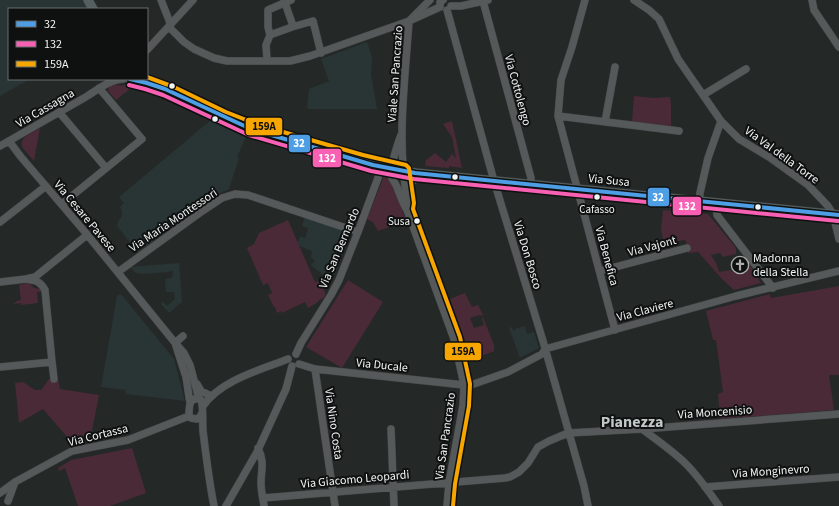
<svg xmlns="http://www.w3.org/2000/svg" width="839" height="506" font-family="'Source Sans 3',sans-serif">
	<rect width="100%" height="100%" fill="#242827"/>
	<path fill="#293534" d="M0,0H88L93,9H9V79H30L0,96Z
		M367,42L372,57L371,75L377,109H307L309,89L329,81L321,59Z
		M211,120L246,137L237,157L239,158L229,189L185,210L188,216L138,253L117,226L118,221L121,218L122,215V211L120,207L124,203L119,197Z
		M305,216L351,233L336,272L329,280L311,265L315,261L311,257L312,251L297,245L300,236L305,238L308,228L302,226Z
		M179,263L182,302L169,313L161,304L163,302L167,306L175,299L174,292H166L165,279L172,278L173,271H169V272L141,274L140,273H136L130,267Z
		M121,294L174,359L185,401L126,394V390L101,387L117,296Z
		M525,326L527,334L534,332L539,348L520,358L509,328L512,327L513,330L515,331V329Z"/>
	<path fill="#4a2a37" d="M111,84C115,85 121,86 125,85C129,85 131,84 135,85L116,100L108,91L109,87Z
		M634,96L653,98L670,97L671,104V126L632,122Z
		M452,121L462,168L449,166V168L425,166L426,160L435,153L446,162L452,154L456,158L452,137L443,124Z
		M40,128L34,161L22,147C19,137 33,133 40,128Z
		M384,176H385L392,182L406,221L378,231L373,222L367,219Z
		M663,210L708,214L736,248V254L723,257L720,253L711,255L716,263L719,272L731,270L732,272L738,270L737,268L750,265L761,283L734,290L722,279L698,252L688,253L686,241L684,240L664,244L661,230Z
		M288,220L315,282L320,281L326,295L324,296L325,297L318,301V302L308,308L305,302L282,313L281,311L277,313L275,307H274L268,295L272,293L268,283L263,285L247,248L254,244L259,233Z
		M348,280L383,302L342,368L306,347Z
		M29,283L34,288L40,289L41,292H37L38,303L21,305V303L13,304L17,301L21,300L19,285Z
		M839,286V375H829L834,410L720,419L718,394L723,392L716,340H713L706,311L770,294L771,298Z
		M465,293L472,307L478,305L483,315L481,316L480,315L470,318L474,328L484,325L482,319L483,317L494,345V351L469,361L465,341L450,299Z
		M49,379H58L60,389L99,395L90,441L73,444L43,409L19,423L15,383L23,382L35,390H41Z
		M132,448L146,493L110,506H78L65,468L59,471L58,468L71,460Z"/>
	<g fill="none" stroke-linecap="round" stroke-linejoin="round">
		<defs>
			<path id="minor" d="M161,0L169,20L171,29L184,42L194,49L214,58L227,61H290L310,56L409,21L430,0
				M585,0L572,47L561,80L558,116L615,330
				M634,0L649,10L659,19L678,59L721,121L739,139L769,157L808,185L828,206L833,214L839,239
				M812,0L814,10L839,47
				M483,1L531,178V184
				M451,6H461L488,0
				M440,7V2L443,0
				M447,10L494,181L543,341L584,486L588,506
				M292,27L313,21L321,53
				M270,35L268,27V10L291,0
				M147,50L193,0
				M267,60L266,45L270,35L292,27V23L284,0
				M703,95L746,69
				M59,112L106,168
				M558,116L679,131
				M605,122L615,67
				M402,133C398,141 390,168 391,176C393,181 397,185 398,190C401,197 403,204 407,210L454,339L464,385L463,405L449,483L447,506
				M9,141L21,157L85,232L176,344L184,353L190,365L199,399
				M0,146C28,130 56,114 84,98C96,91 108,80 123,79
				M407,191C410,180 417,177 427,176
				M699,201L700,193L708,158L721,121
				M716,203L717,215L773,288
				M62,204L142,139L99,88
				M407,208L408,204C396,144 405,82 409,21L440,7
				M0,222L46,186
				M600,271L687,248
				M118,272L201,212L222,198L235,194L248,195L358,232
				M0,282L26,279L35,277L87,235
				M175,343L183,336
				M176,346L186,377L190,403
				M296,354L301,343L331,295L339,280L358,232L382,167
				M52,362L54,379
				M299,364L315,369L464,385H471L508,372L542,354L545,349L736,296L839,271
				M0,367L52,362L45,290C40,281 37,281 26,279
				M315,369L335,506
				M197,384L201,391L209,395
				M203,406C221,380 260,370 288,359
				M202,413L200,417L197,419L191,418L189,416C189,407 189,395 201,400C204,409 202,421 203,431C206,456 209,481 214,506
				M391,429L394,506
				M642,429C657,440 673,451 686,464C699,477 709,492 719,506
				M258,448C265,463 261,469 261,483C261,491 263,499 264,506
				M705,487L839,477
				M0,493L15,482L72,451L128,440L189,416
				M263,498L505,478L510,477L519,472L528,463L538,447L549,441L568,433L642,429L839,414
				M8,501L15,482
				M226,506L257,452L286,389L292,366"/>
			<path id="major" d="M88,0L93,9
				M130,79L147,83L165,89L226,118L251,129L373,165L391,169L415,173L839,215"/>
		</defs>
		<use href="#minor" stroke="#434746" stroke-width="8"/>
		<use href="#major" stroke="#434746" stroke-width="10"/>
		<use href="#minor" stroke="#565959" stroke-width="7"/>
		<use href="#major" stroke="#54605f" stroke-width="9"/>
		<defs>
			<path id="bus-1" d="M130,79L147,83L165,89L251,129L373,165L415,173L839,215"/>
			<path id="bus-2" d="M129,85L145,89L163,95L249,135L371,171L414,179L838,221"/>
			<path id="bus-3" d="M147,77L174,87L226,112L259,125L363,155L406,165L409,168L414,203L413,209L460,337L470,384L469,406L455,484L453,506"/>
		</defs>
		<use href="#bus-1" stroke="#0f1111" stroke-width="7"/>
		<use href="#bus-2" stroke="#0f1111" stroke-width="7"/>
		<use href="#bus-3" stroke="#0f1111" stroke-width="7"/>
		<use href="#bus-1" stroke="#4d9ee5" stroke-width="4"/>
		<use href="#bus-2" stroke="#f860b3" stroke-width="4"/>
		<use href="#bus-3" stroke="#f7a600" stroke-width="4"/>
	</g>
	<defs>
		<symbol id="church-ring" viewBox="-11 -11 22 22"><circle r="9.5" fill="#0f1111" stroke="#a9adac" stroke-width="1.5"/><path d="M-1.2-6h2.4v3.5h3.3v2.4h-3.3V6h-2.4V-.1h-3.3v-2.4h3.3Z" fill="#a9adac"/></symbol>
	</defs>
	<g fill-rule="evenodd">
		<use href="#church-ring" x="730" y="255" width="20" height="20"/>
	</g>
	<g fill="#f1f5f4" stroke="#0f1111" stroke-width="1.5">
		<circle cx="172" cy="86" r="3.5"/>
		<circle cx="215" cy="119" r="3.5"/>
		<circle cx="455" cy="177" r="3.5"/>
		<circle cx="597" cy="197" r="3.5"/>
		<circle cx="758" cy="207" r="3.5"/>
		<circle cx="417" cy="221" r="3.5"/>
	</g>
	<g text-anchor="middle" stroke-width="4" stroke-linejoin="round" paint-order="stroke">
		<g font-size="11" fill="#f1f5f4" stroke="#0f1111">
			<text x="597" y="213">Cafasso</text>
			<text x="410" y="225" text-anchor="end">Susa</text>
		</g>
		<g font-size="12" fill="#f1f5f4" stroke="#0f1111">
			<text transform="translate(395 74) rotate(-86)" y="4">Viale San Pancrazio</text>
			<text transform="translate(518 90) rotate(75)" y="4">Via Cottolengo</text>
			<text transform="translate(45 108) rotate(-30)" y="4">Via Cassagna</text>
			<text transform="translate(782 155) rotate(36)" y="4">Via Val della Torre</text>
			<text transform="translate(609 180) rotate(6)" y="4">Via Susa</text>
			<text transform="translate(85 216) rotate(50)" y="4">Via Cesare Pavese</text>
			<text transform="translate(173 220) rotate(-34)" y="4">Via Maria Montessori</text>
			<text transform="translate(652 246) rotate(-15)" y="4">Via Vajont</text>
			<text transform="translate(339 248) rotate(-67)" y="4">Via San Bernardo</text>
			<text transform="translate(528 255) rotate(73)" y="4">Via Don Bosco</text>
			<text transform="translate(607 256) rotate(75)" y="4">Via Benefica</text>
			<text transform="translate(645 310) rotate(-15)" y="4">Via Claviere</text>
			<text transform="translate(382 365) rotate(6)" y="4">Via Ducale</text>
			<text transform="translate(715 412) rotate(-4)" y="4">Via Moncenisio</text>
			<text transform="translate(334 424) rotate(82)" y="4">Via Nino Costa</text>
			<text transform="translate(98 435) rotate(-14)" y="4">Via Cortassa</text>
			<text transform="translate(445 436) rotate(-82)" y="4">Via San Pancrazio</text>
			<text transform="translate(771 471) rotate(-4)" y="4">Via Monginevro</text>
			<text transform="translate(355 479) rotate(-5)" y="4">Via Giacomo Leopardi</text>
		</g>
		<g font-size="12" fill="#f1f5f4" stroke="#0f1111" text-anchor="start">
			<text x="753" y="262">Madonna<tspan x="753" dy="14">della Stella</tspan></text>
		</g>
		<g font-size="16" font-weight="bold" fill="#c1c8c7" stroke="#0f1111">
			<text x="632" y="427">Pianezza</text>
		</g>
	</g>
	<g stroke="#0f1111" stroke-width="1.5">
		<rect x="245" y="117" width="38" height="19" rx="4" fill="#f7a600"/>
		<rect x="288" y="134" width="23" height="19" rx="4" fill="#4d9ee5"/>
		<rect x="312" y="148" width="30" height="20" rx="4" fill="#f860b3"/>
		<rect x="647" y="187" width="23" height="20" rx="4" fill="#4d9ee5"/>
		<rect x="672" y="196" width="30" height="20" rx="4" fill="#f860b3"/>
		<rect x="444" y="342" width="38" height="19" rx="4" fill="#f7a600"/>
	</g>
	<g font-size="11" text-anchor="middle" font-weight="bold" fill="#fff">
		<text x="299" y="147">32</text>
		<text x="327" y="162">132</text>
		<text x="658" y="201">32</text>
		<text x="687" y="210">132</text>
	</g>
	<g font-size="11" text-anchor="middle" font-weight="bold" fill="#111">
		<text x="264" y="130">159A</text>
		<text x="463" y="355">159A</text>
	</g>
	<rect x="8" y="8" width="140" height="72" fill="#0f1111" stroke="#696c6c"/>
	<rect x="16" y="21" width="20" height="6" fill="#4d9ee5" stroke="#696c6c"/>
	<text x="44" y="28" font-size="12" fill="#f1f5f4">32</text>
	<rect x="16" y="41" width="20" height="6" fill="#f860b3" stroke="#696c6c"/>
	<text x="44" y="48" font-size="12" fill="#f1f5f4">132</text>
	<rect x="16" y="61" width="20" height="6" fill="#f7a600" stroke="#696c6c"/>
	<text x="44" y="68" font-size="12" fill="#f1f5f4">159A</text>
</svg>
